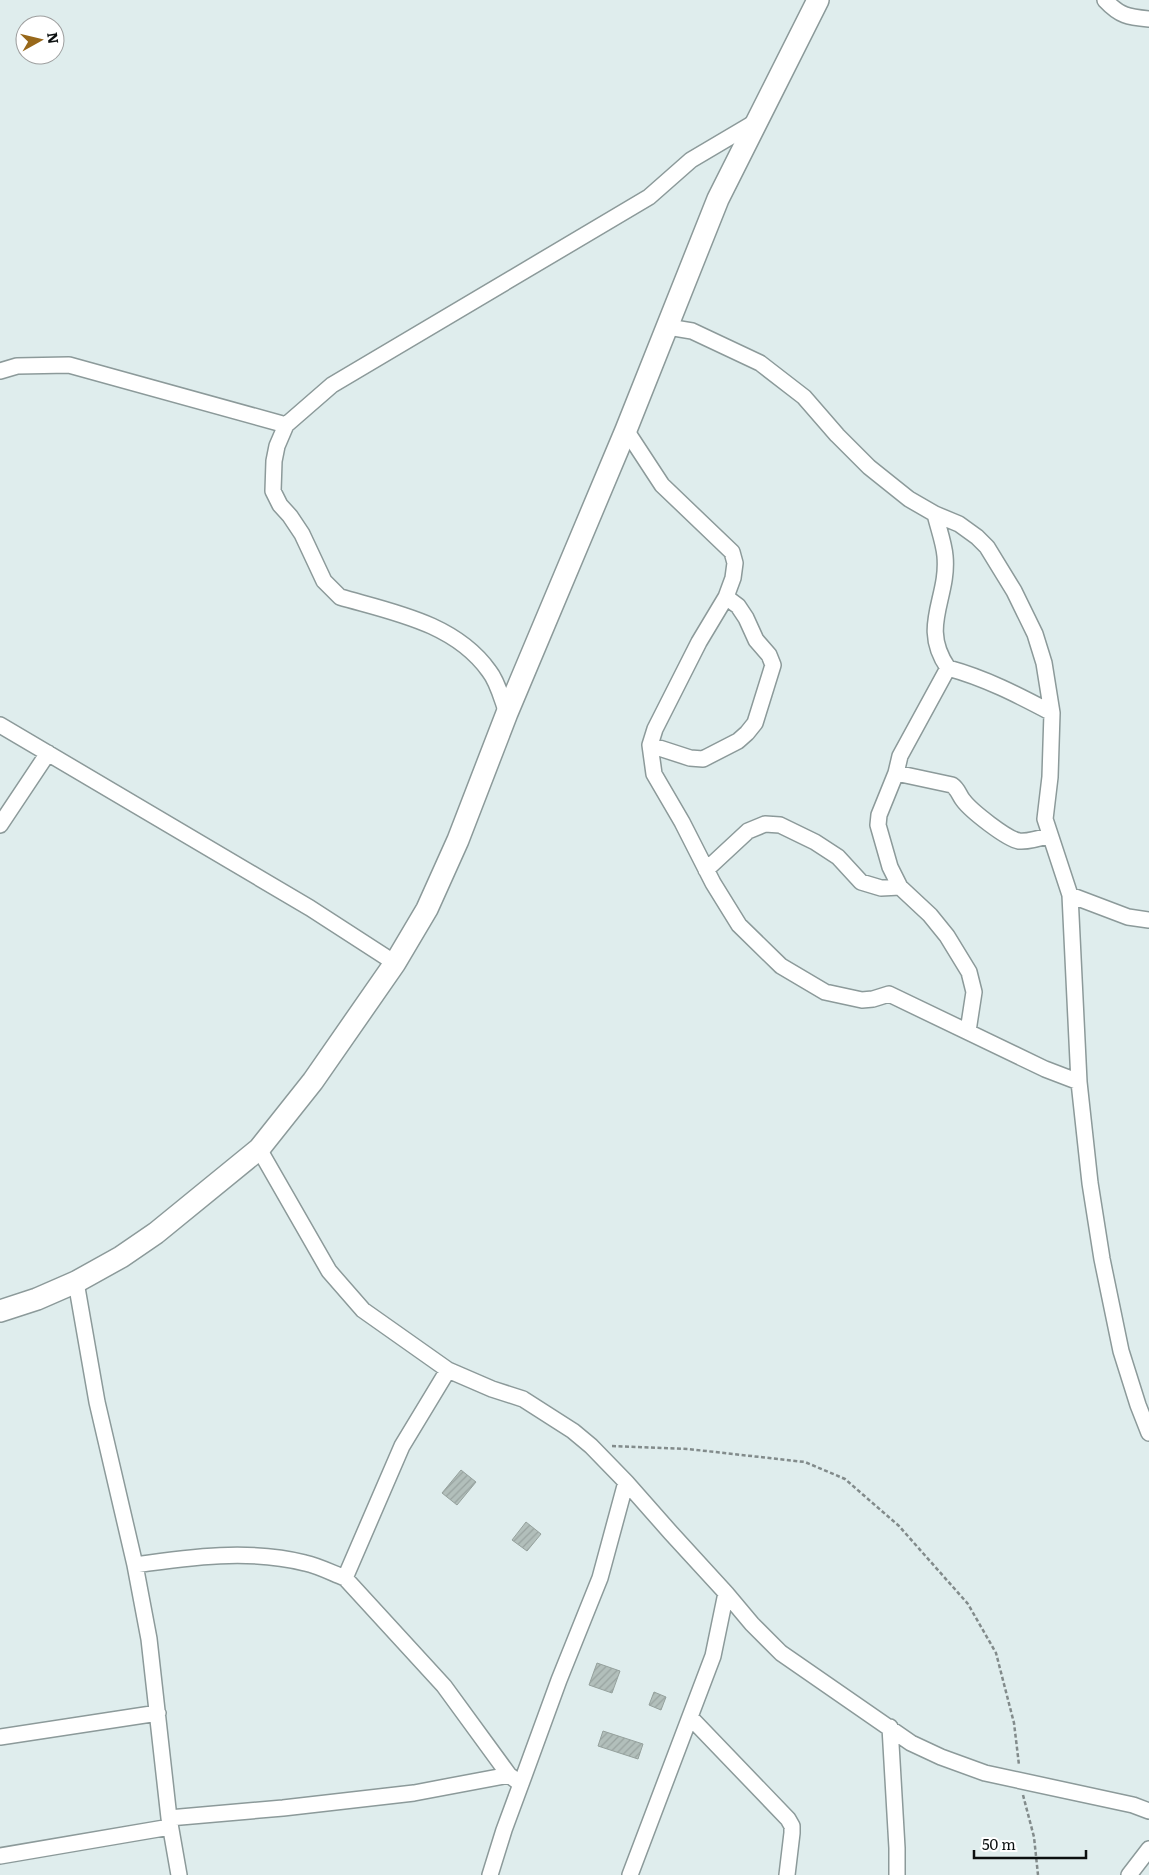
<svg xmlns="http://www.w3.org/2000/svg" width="1149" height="1875" font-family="Literata,serif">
	<defs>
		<pattern id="building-hatch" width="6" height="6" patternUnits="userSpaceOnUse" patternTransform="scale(1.25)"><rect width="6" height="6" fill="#b2bfbb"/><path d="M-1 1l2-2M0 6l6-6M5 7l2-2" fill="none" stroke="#98a3a0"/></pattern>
	</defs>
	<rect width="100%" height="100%" fill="#dfeded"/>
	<path fill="url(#building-hatch)" stroke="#95a19d" d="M461,1470L476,1482L457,1505L442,1493Z
		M526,1522L541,1534L527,1551L512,1540Z
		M597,1663L620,1671L612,1693L589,1685Z
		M654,1692L666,1697L661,1710L649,1705Z
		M603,1731L643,1744L638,1759L598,1746Z"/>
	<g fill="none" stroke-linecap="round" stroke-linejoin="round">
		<defs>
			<path id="street" d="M1105,0C1120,16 1128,17 1149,19
				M668,327L692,331L760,363L804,397L837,435L869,467L909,499L935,514L959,524L977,537L987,547L1014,591L1035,634L1044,663L1052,713L1050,777L1045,819L1070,895L1079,1082L1090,1183L1102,1259L1121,1351L1138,1405L1149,1433
				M0,371L17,366L69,365L286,425
				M626,430L662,485L732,552L735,563L733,578L726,597L699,642L655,729L650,745L654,774L682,822L713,883L739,925L781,966L825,992L862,1000L873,999L889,994L1045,1069L1079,1082
				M935,514C938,527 944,543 945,556C949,599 919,626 948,668C985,678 1018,695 1052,713
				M948,668L900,756L896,773L879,815L878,825L890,867L900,887L930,915L947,936L969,972L974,992L968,1031
				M507,713C502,700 498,682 489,671C455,623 392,612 340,597L324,581L302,534L290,516L280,505L273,491L274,461L277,446L286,425L332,385L649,197L691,160L757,121
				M0,725L310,908L395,963
				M650,745L690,758L703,759L738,741L747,733L755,723L773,665L769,655L756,640L746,618L738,606L726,597
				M896,773L952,785C958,789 959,795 963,800C971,811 1007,839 1019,841C1029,842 1041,838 1050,835
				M0,825L48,753
				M706,870L748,831L765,824L780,825L815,842L838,857L861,882L881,888L900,887
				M1070,895L1128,917L1149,920
				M259,1149L329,1271L363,1310L448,1370L492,1389L523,1399L573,1431L591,1446L626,1482L600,1578L559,1680L521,1784
				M76,1282L97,1402L135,1565L149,1639L169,1818L179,1875
				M626,1482L671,1533L726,1593L752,1624L781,1653L911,1743L941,1757L985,1773L1133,1805L1149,1811
				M135,1565C190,1557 250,1549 305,1563C319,1566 332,1573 345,1578L402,1446L448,1370
				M345,1578L444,1686L509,1775L521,1784L504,1830L490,1875
				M690,1717L788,1819L792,1826V1833L787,1875
				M890,1727L897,1848V1875
				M0,1737L158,1713
				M169,1818L283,1808L414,1793L509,1775
				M0,1856L170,1827
				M630,1875L713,1656L726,1593
				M1129,1875L1149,1849"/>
			<path id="secondary" d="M0,1311L37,1299L76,1282L121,1257L156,1233L259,1149L313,1081L395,963L427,909L458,840L507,713L626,430L718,199L818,0"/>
		</defs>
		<use href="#street" stroke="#8c9a9a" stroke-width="18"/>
		<use href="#secondary" stroke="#8c9a9a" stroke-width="24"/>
		<path stroke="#828b8b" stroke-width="2.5" stroke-dasharray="4 2.5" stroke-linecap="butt" d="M612,1446L688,1449L805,1462L845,1479L899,1526L968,1604L996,1653L1014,1723L1019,1765
			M1023,1795L1034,1837L1038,1875"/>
		<use href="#street" stroke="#fff" stroke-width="15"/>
		<use href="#secondary" stroke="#fff" stroke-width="21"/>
	</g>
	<g transform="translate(40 40) rotate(82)"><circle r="24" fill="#ffffff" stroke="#9e9f9f"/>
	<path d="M0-4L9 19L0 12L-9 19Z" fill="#98681a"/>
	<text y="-8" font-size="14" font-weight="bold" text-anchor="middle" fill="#0c1010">N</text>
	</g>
	<path d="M974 1850v8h112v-8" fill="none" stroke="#0c1010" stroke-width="2.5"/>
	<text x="982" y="1850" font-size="15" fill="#0c1010" stroke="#ffffff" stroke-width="4" paint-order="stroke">50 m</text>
</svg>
